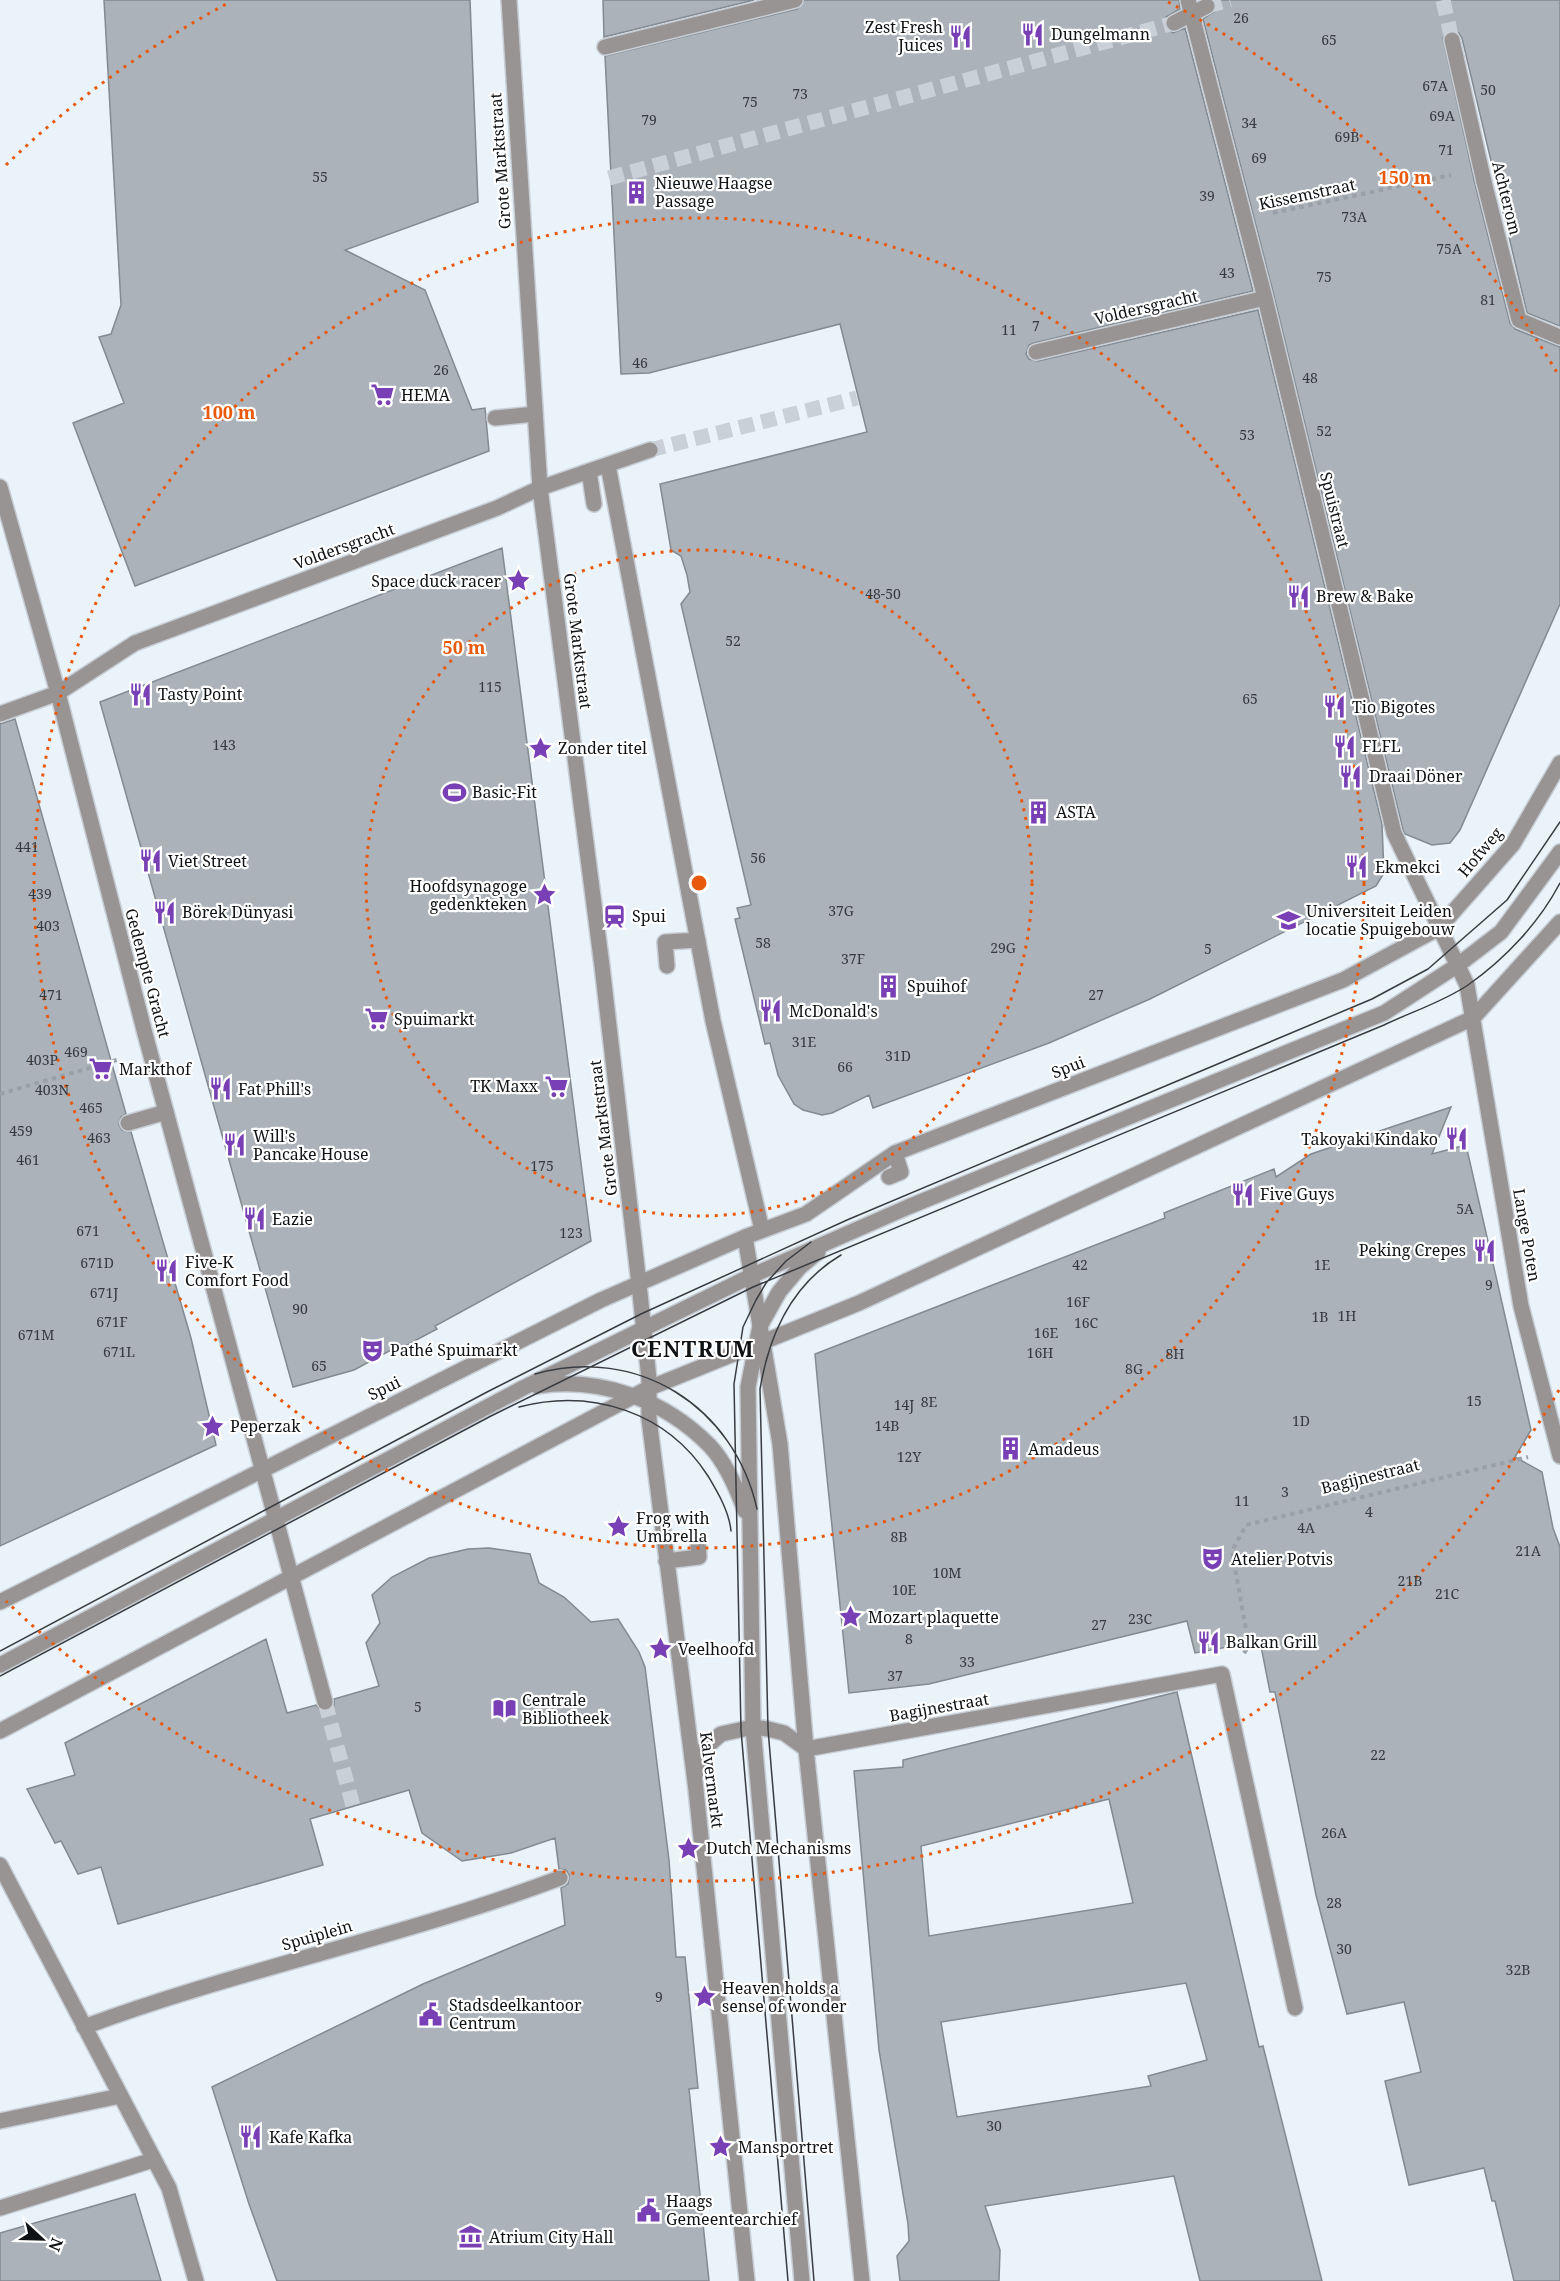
<svg xmlns="http://www.w3.org/2000/svg" width="1560" height="2281" font-family="'Noto Serif',serif">
	<rect width="100%" height="100%" fill="#eaf2fa"/>
	<path fill="#abb2ba" stroke="#838a91" stroke-width="1.5" fill-rule="evenodd" d="M104,0H470L478,202L345,250L425,290L472,410L485,408L489,451L135,586L73,423L124,403L99,337L111,334L121,305Z
		M603,0H754L604,37Z
		M804,0H1179L1180,9L1166,17L1165,27L1173,33L1185,28L1253,291L1034,343L1029,345L1026,354L1029,359L1038,361L1258,310L1382,824L1384,873L1376,886L1150,999L1049,1043L873,1108L869,1095L832,1113L822,1115L803,1110L794,1104L778,1075L770,1043L765,1044L735,919L740,918L737,908L751,905L681,604L690,592L687,575L681,556L671,550L660,484L867,432L840,324L649,373L621,374L605,56L797,9Z
		M1214,0H1560V326L1527,313L1462,38L1459,33L1450,30L1443,38L1475,184L1510,323L1515,329L1560,347V604L1460,830L1450,843L1432,845L1405,834L1403,830L1274,296L1203,19L1215,11Z
		M502,548L591,1241L435,1326L437,1329L392,1353L391,1350L354,1370L293,1387L100,702Z
		M15,719L126,1114L121,1117L119,1125L122,1130L131,1132L191,1338L216,1445L0,1546V724Z
		M1451,1107L1432,1154L1466,1145L1531,1430L1515,1457L1542,1472L1553,1528L1560,1547V2281H1514L1495,2201H1492L1484,2168L1409,2185L1385,2081L1421,2072L1404,2002L1347,2014L1316,1895L1275,1692H1270L1260,1641L1195,1653L1187,1621L929,1684L849,1693L820,1409L815,1354L1165,1218L1164,1213L1274,1169L1276,1177L1311,1154Z
		M489,1548L530,1554L539,1583L564,1597L591,1622L618,1619L639,1652L645,1667L669,1860L676,1957H685L698,2088L689,2089L709,2281H277L249,2204L212,2087L423,1984L565,1925L561,1888L568,1884L569,1875L566,1870L559,1869L555,1838L511,1853L462,1861L422,1833L409,1790L310,1819L323,1865L118,1924L101,1867L78,1874L61,1841L55,1843L27,1789L75,1775L65,1743L266,1639L287,1713L316,1705L322,1711H328L334,1705V1699L379,1686L366,1643L380,1623L372,1595L392,1577L429,1558L468,1549Z
		M1177,1692L1259,2047L1263,2046L1322,2281H1200L1174,2176L985,2206L1000,2250L999,2281H900L897,2256L909,2241L908,2224L879,2050L854,1771L903,1767V1760ZM1109,1799L1133,1903L929,1936L921,1846ZM1186,1983L1207,2060L1148,2076L1151,2086L957,2117L941,2022Z
		M135,2194L161,2281H0V2233Z"/>
	<g fill="none" stroke-linecap="round" stroke-linejoin="round">
		<path stroke="#c9d0d8" stroke-width="15" stroke-dasharray="15 8" stroke-linecap="butt" d="M1443,0L1452,40
			M1207,6L1230,0
			M609,178L1174,23
			M650,450L857,398
			M325,1702L353,1806"/>
		<defs>
			<path id="lane" d="M509,0L540,488L602,966L639,1284
				M1484,182L1519,320L1560,337
				M128,1123L166,1112
				M537,1386C600,1376 665,1400 710,1446C726,1463 737,1489 745,1511
				M0,1665L523,1388L751,1276L908,1207L1384,1013L1458,965L1501,932L1560,852
				M802,2281L753,1727L748,1387L760,1326L779,1292L800,1267L818,1252"/>
			<path id="street" d="M1188,0L1265,298L1394,833L1467,985L1521,1306L1560,1456
				M1174,23L1207,6
				M1452,40L1484,182
				M605,47L795,0
				M1036,352L1265,298
				M495,418L535,414
				M608,465L713,1021L762,1230
				M589,471L594,504
				M0,487L58,693L144,1030L325,1702
				M0,714L58,693L135,643L497,508L540,488L650,450
				M667,966L665,942L698,940
				M889,1177L901,1172L895,1153
				M745,1237L780,1444L806,1749L862,2281
				M639,1284L649,1379V1419L696,1790L747,2281
				M666,1561L699,1557L698,1542
				M0,1602L601,1300L745,1237L806,1214L895,1153L1343,980L1439,928L1513,844L1560,763
				M0,1731L647,1389L859,1303L1473,1018L1560,922
				M695,1775L705,1748L721,1734L753,1727L768,1729L784,1733L806,1749L1222,1674L1295,2008
				M0,1865L169,2188L196,2281
				M84,2027C240,1969 404,1937 560,1878
				M0,2121L120,2096
				M0,2208L153,2160"/>
		</defs>
		<use href="#lane" stroke="#c7ced5" stroke-width="18"/>
		<use href="#street" stroke="#c7ced5" stroke-width="18"/>
		<path stroke="#9aa0a7" stroke-width="4" stroke-dasharray="4.5 4.5" stroke-linecap="butt" d="M1273,213L1451,175
			M0,1094L120,1059
			M1244,1653L1249,1646L1232,1551L1246,1525L1528,1457"/>
		<use href="#lane" stroke="#999494" stroke-width="15"/>
		<use href="#street" stroke="#999494" stroke-width="15"/>
		<path stroke="#383c40" stroke-width="1.5" d="M535,1374C637,1345 734,1406 757,1509
			M519,1407C592,1388 667,1412 708,1476C718,1493 729,1511 731,1531
			M0,1651L487,1392L641,1314L847,1220L1372,999L1428,969L1507,900L1560,822
			M0,1676L491,1416L753,1287L1384,1025C1411,1012 1443,1002 1468,985C1505,959 1539,923 1560,883
			M788,2281L741,1730L734,1384L743,1327L756,1300L766,1283L786,1261L811,1242
			M814,2281L768,1729L760,1389C769,1335 792,1284 841,1255"/>
	</g>
	<g fill="none" stroke="#e8590c" stroke-width="3" stroke-dasharray="3 6">
		<circle cx="699" cy="883" r="333"/>
		<circle cx="699" cy="883" r="665"/>
		<path d="M1559 1390A998 998 0 0 1 6 1601M6 165A998 998 0 0 1 230 2M1168 2A998 998 0 0 1 1559 376"/>
	</g>
	<defs>
		<symbol id="restaurant-bare" viewBox="-9 -9 18 18"><path d="M-5-6h1v4h1v-4h1v4h1v-4h1v5L-1.5 .5V6h-2V.5L-5-1ZM5-6V6H3V1.5H1.5Q1.5-4 5-6Z" fill="#793fb5" stroke="#fff" stroke-width="2.5" paint-order="stroke"/></symbol>
		<symbol id="building-bare" viewBox="-9 -9 18 18"><path d="M-4-6H4V6H1V3H-1V6H-4ZM-2.5-4.3h1.7v1.8h-1.7ZM.8-4.3h1.7v1.8H.8ZM-2.5-1h1.7V.8h-1.7ZM.8-1h1.7V.8H.8Z" fill="#793fb5" stroke="#fff" stroke-width="2.5" paint-order="stroke"/></symbol>
		<symbol id="supermarket-bare" viewBox="-9 -9 18 18"><path d="M-6-5.5h2.5l.6 2H6L4.5 2H-2.5L-4.4-4H-6ZM-1.5 3.2a1.3 1.3 0 1 0 .1 0ZM3 3.2a1.3 1.3 0 1 0 .1 0Z" fill="#793fb5" stroke="#fff" stroke-width="2.5" paint-order="stroke"/></symbol>
		<symbol id="sight-bare" viewBox="-9 -9 18 18"><path d="M0-6L1.8-2.2L6-1.7L2.9 1.2L3.7 5.4L0 3.3L-3.7 5.4L-2.9 1.2L-6-1.7L-1.8-2.2Z" fill="#793fb5" stroke="#fff" stroke-width="2.5" paint-order="stroke"/></symbol>
		<symbol id="stadium-bare" viewBox="-9 -9 18 18"><path d="M0-5a6.5 5 0 1 0 0 10a6.5 5 0 1 0 0-10ZM-3.5-1.8h7v3.6h-7Z" fill="#793fb5" stroke="#fff" stroke-width="2.5" paint-order="stroke"/></symbol>
		<symbol id="station-bare" viewBox="-9 -9 18 18"><path d="M-3-6H3Q5-6 5-4V2Q5 4 3 4L4.5 6H3L1.5 4h-3L-3 6H-4.5L-3 4Q-5 4-5 2V-4Q-5-6-3-6ZM-3.5-4v3h7v-3ZM-3.5 1v1.5H-2V1ZM2 1v1.5H3.5V1Z" fill="#793fb5" stroke="#fff" stroke-width="2.5" paint-order="stroke"/></symbol>
		<symbol id="university-bare" viewBox="-9 -9 18 18"><path d="M0-5L7-2L0 1L-7-2ZM-4 1L0 2.5L4 1V4Q0 6-4 4Z" fill="#793fb5" stroke="#fff" stroke-width="2.5" paint-order="stroke"/></symbol>
		<symbol id="theatre-bare" viewBox="-9 -9 18 18"><path d="M-5-5.5Q0-4 5-5.5V0Q5 5 0 6Q-5 5-5 0ZM-3.3-2.5H-1v1.5H-3.3ZM1-2.5H3.3v1.5H1ZM-2.8 1Q0 5.5 2.8 1Z" fill="#793fb5" stroke="#fff" stroke-width="2.5" paint-order="stroke"/></symbol>
		<symbol id="library-bare" viewBox="-9 -9 18 18"><path d="M-6-4Q-3-5.5-.7-3.5V5Q-3 3-6 4ZM6-4Q3-5.5 .7-3.5V5Q3 3 6 4Z" fill="#793fb5" stroke="#fff" stroke-width="2.5" paint-order="stroke"/></symbol>
		<symbol id="civic-bare" viewBox="-9 -9 18 18"><path d="M-.6-6.5H3V-4.5H.6V-3L4-1V1h2V6H-6V1h2V-1L-.6-3ZM-1.2 2.5V6h2.4V2.5Z" fill="#793fb5" stroke="#fff" stroke-width="2.5" paint-order="stroke"/></symbol>
		<symbol id="museum-bare" viewBox="-9 -9 18 18"><path d="M0-6L6-3V-2H-6V-3ZM-5-1h2V3h-2ZM-1-1h2V3h-2ZM3-1h2V3H3ZM-6 4H6V6H-6Z" fill="#793fb5" stroke="#fff" stroke-width="2.5" paint-order="stroke"/></symbol>
	</defs>
	<g fill-rule="evenodd">
		<use href="#restaurant-bare" x="1016" y="18" width="33" height="33"/>
		<use href="#restaurant-bare" x="944" y="20" width="33" height="33"/>
		<use href="#building-bare" x="620" y="176" width="33" height="33"/>
		<use href="#supermarket-bare" x="366" y="378" width="33" height="33"/>
		<use href="#sight-bare" x="502" y="564" width="33" height="33"/>
		<use href="#restaurant-bare" x="1282" y="580" width="33" height="33"/>
		<use href="#restaurant-bare" x="124" y="678" width="33" height="33"/>
		<use href="#restaurant-bare" x="1318" y="690" width="33" height="33"/>
		<use href="#restaurant-bare" x="1328" y="730" width="33" height="33"/>
		<use href="#sight-bare" x="524" y="732" width="33" height="33"/>
		<use href="#restaurant-bare" x="1334" y="760" width="33" height="33"/>
		<use href="#stadium-bare" x="438" y="776" width="33" height="33"/>
		<use href="#building-bare" x="1022" y="796" width="33" height="33"/>
		<use href="#restaurant-bare" x="134" y="844" width="33" height="33"/>
		<use href="#restaurant-bare" x="1340" y="850" width="33" height="33"/>
		<use href="#sight-bare" x="528" y="878" width="33" height="33"/>
		<use href="#restaurant-bare" x="148" y="896" width="33" height="33"/>
		<use href="#station-bare" x="598" y="900" width="33" height="33"/>
		<use href="#university-bare" x="1272" y="904" width="33" height="33"/>
		<use href="#building-bare" x="872" y="970" width="33" height="33"/>
		<use href="#restaurant-bare" x="754" y="994" width="33" height="33"/>
		<use href="#supermarket-bare" x="360" y="1002" width="33" height="33"/>
		<use href="#supermarket-bare" x="84" y="1052" width="33" height="33"/>
		<use href="#supermarket-bare" x="540" y="1070" width="33" height="33"/>
		<use href="#restaurant-bare" x="204" y="1072" width="33" height="33"/>
		<use href="#restaurant-bare" x="1440" y="1122" width="33" height="33"/>
		<use href="#restaurant-bare" x="218" y="1128" width="33" height="33"/>
		<use href="#restaurant-bare" x="1226" y="1178" width="33" height="33"/>
		<use href="#restaurant-bare" x="238" y="1202" width="33" height="33"/>
		<use href="#restaurant-bare" x="1468" y="1234" width="33" height="33"/>
		<use href="#restaurant-bare" x="150" y="1254" width="33" height="33"/>
		<use href="#theatre-bare" x="356" y="1334" width="33" height="33"/>
		<use href="#sight-bare" x="196" y="1410" width="33" height="33"/>
		<use href="#building-bare" x="994" y="1432" width="33" height="33"/>
		<use href="#sight-bare" x="602" y="1510" width="33" height="33"/>
		<use href="#theatre-bare" x="1196" y="1542" width="33" height="33"/>
		<use href="#sight-bare" x="834" y="1600" width="33" height="33"/>
		<use href="#restaurant-bare" x="1192" y="1626" width="33" height="33"/>
		<use href="#sight-bare" x="644" y="1632" width="33" height="33"/>
		<use href="#library-bare" x="488" y="1692" width="33" height="33"/>
		<use href="#sight-bare" x="672" y="1832" width="33" height="33"/>
		<use href="#sight-bare" x="688" y="1980" width="33" height="33"/>
		<use href="#civic-bare" x="414" y="1998" width="33" height="33"/>
		<use href="#restaurant-bare" x="234" y="2120" width="33" height="33"/>
		<use href="#sight-bare" x="704" y="2130" width="33" height="33"/>
		<use href="#civic-bare" x="632" y="2194" width="33" height="33"/>
		<use href="#museum-bare" x="454" y="2220" width="33" height="33"/>
	</g>
	<g text-anchor="middle" stroke-width="4.5" stroke-linejoin="round" paint-order="stroke">
		<g font-size="14" fill="#363a3e">
			<text x="1241" y="23">26</text>
			<text x="1329" y="45">65</text>
			<text x="1435" y="91">67A</text>
			<text x="1488" y="95">50</text>
			<text x="800" y="99">73</text>
			<text x="750" y="107">75</text>
			<text x="1442" y="121">69A</text>
			<text x="649" y="125">79</text>
			<text x="1249" y="128">34</text>
			<text x="1347" y="142">69B</text>
			<text x="1446" y="155">71</text>
			<text x="1259" y="163">69</text>
			<text x="320" y="182">55</text>
			<text x="1207" y="201">39</text>
			<text x="1354" y="222">73A</text>
			<text x="1449" y="254">75A</text>
			<text x="1227" y="278">43</text>
			<text x="1324" y="282">75</text>
			<text x="1488" y="305">81</text>
			<text x="1036" y="331">7</text>
			<text x="1009" y="335">11</text>
			<text x="640" y="368">46</text>
			<text x="441" y="375">26</text>
			<text x="1310" y="383">48</text>
			<text x="1324" y="436">52</text>
			<text x="1247" y="440">53</text>
			<text x="883" y="599">48-50</text>
			<text x="733" y="646">52</text>
			<text x="490" y="692">115</text>
			<text x="1250" y="704">65</text>
			<text x="224" y="750">143</text>
			<text x="27" y="852">441</text>
			<text x="758" y="863">56</text>
			<text x="40" y="899">439</text>
			<text x="841" y="916">37G</text>
			<text x="48" y="931">403</text>
			<text x="763" y="948">58</text>
			<text x="1003" y="953">29G</text>
			<text x="1208" y="954">5</text>
			<text x="853" y="964">37F</text>
			<text x="51" y="1000">471</text>
			<text x="1096" y="1000">27</text>
			<text x="804" y="1047">31E</text>
			<text x="76" y="1057">469</text>
			<text x="898" y="1061">31D</text>
			<text x="42" y="1065">403P</text>
			<text x="845" y="1072">66</text>
			<text x="52" y="1095">403N</text>
			<text x="91" y="1113">465</text>
			<text x="21" y="1136">459</text>
			<text x="99" y="1143">463</text>
			<text x="28" y="1165">461</text>
			<text x="542" y="1171">175</text>
			<text x="1465" y="1214">5A</text>
			<text x="88" y="1236">671</text>
			<text x="571" y="1238">123</text>
			<text x="97" y="1268">671D</text>
			<text x="1080" y="1270">42</text>
			<text x="1322" y="1270">1E</text>
			<text x="1489" y="1290">9</text>
			<text x="104" y="1298">671J</text>
			<text x="1078" y="1307">16F</text>
			<text x="300" y="1314">90</text>
			<text x="1347" y="1321">1H</text>
			<text x="1320" y="1322">1B</text>
			<text x="112" y="1327">671F</text>
			<text x="1086" y="1328">16C</text>
			<text x="1046" y="1338">16E</text>
			<text x="36" y="1340">671M</text>
			<text x="119" y="1357">671L</text>
			<text x="1040" y="1358">16H</text>
			<text x="1175" y="1359">8H</text>
			<text x="319" y="1371">65</text>
			<text x="1134" y="1374">8G</text>
			<text x="1474" y="1406">15</text>
			<text x="929" y="1407">8E</text>
			<text x="904" y="1410">14J</text>
			<text x="1301" y="1426">1D</text>
			<text x="887" y="1431">14B</text>
			<text x="909" y="1462">12Y</text>
			<text x="1285" y="1497">3</text>
			<text x="1242" y="1506">11</text>
			<text x="1369" y="1517">4</text>
			<text x="1306" y="1533">4A</text>
			<text x="899" y="1542">8B</text>
			<text x="1528" y="1556">21A</text>
			<text x="947" y="1578">10M</text>
			<text x="1410" y="1586">21B</text>
			<text x="904" y="1595">10E</text>
			<text x="1447" y="1599">21C</text>
			<text x="1140" y="1624">23C</text>
			<text x="1099" y="1630">27</text>
			<text x="909" y="1644">8</text>
			<text x="967" y="1667">33</text>
			<text x="895" y="1681">37</text>
			<text x="418" y="1712">5</text>
			<text x="1378" y="1760">22</text>
			<text x="1334" y="1838">26A</text>
			<text x="1334" y="1908">28</text>
			<text x="1344" y="1954">30</text>
			<text x="1518" y="1975">32B</text>
			<text x="659" y="2002">9</text>
			<text x="994" y="2131">30</text>
		</g>
		<g font-size="16" fill="#0f1215" stroke="#fff" text-anchor="start">
			<text x="943" y="33" text-anchor="end">Zest Fresh<tspan x="943" dy="18">Juices</tspan></text>
			<text x="1051" y="40">Dungelmann</text>
			<text x="655" y="189">Nieuwe Haagse<tspan x="655" dy="18">Passage</tspan></text>
			<text x="401" y="401">HEMA</text>
			<text x="501" y="587" text-anchor="end">Space duck racer</text>
			<text x="1316" y="602">Brew &amp; Bake</text>
			<text x="158" y="700">Tasty Point</text>
			<text x="1352" y="713">Tio Bigotes</text>
			<text x="1362" y="752">FLFL</text>
			<text x="558" y="754">Zonder titel</text>
			<text x="1369" y="782">Draai Döner</text>
			<text x="472" y="798">Basic-Fit</text>
			<text x="1056" y="818">ASTA</text>
			<text x="168" y="867">Viet Street</text>
			<text x="1375" y="873">Ekmekci</text>
			<text x="527" y="892" text-anchor="end">Hoofdsynagoge<tspan x="527" dy="18">gedenkteken</tspan></text>
			<text x="1306" y="917">Universiteit Leiden<tspan x="1306" dy="18">locatie Spuigebouw</tspan></text>
			<text x="182" y="918">Börek Dünyasi</text>
			<text x="632" y="922">Spui</text>
			<text x="907" y="992">Spuihof</text>
			<text x="789" y="1017">McDonald's</text>
			<text x="394" y="1025">Spuimarkt</text>
			<text x="119" y="1075">Markthof</text>
			<text x="538" y="1092" text-anchor="end">TK Maxx</text>
			<text x="238" y="1095">Fat Phill's</text>
			<text x="253" y="1142">Will's<tspan x="253" dy="18">Pancake House</tspan></text>
			<text x="1438" y="1145" text-anchor="end">Takoyaki Kindako</text>
			<text x="1260" y="1200">Five Guys</text>
			<text x="272" y="1225">Eazie</text>
			<text x="1466" y="1256" text-anchor="end">Peking Crepes</text>
			<text x="185" y="1268">Five-K<tspan x="185" dy="18">Comfort Food</tspan></text>
			<text x="390" y="1356">Pathé Spuimarkt</text>
			<text x="230" y="1432">Peperzak</text>
			<text x="1028" y="1455">Amadeus</text>
			<text x="636" y="1524">Frog with<tspan x="636" dy="18">Umbrella</tspan></text>
			<text x="1231" y="1565">Atelier Potvis</text>
			<text x="868" y="1623">Mozart plaquette</text>
			<text x="1226" y="1648">Balkan Grill</text>
			<text x="678" y="1655">Veelhoofd</text>
			<text x="522" y="1706">Centrale<tspan x="522" dy="18">Bibliotheek</tspan></text>
			<text x="706" y="1854">Dutch Mechanisms</text>
			<text x="722" y="1994">Heaven holds a<tspan x="722" dy="18">sense of wonder</tspan></text>
			<text x="449" y="2011">Stadsdeelkantoor<tspan x="449" dy="18">Centrum</tspan></text>
			<text x="269" y="2143">Kafe Kafka</text>
			<text x="738" y="2153">Mansportret</text>
			<text x="666" y="2207">Haags<tspan x="666" dy="18">Gemeentearchief</tspan></text>
			<text x="489" y="2243">Atrium City Hall</text>
		</g>
		<g font-size="16" fill="#0f1215" stroke="#fff">
			<text transform="translate(500 161) rotate(-94)" y="6">Grote Marktstraat</text>
			<text transform="translate(1307 194) rotate(-12)" y="6">Kissemstraat</text>
			<text transform="translate(1507 198) rotate(76)" y="6">Achterom</text>
			<text transform="translate(1146 307) rotate(-13)" y="6">Voldersgracht</text>
			<text transform="translate(1335 510) rotate(76)" y="6">Spuistraat</text>
			<text transform="translate(344 546) rotate(-20)" y="6">Voldersgracht</text>
			<text transform="translate(578 641) rotate(83)" y="6">Grote Marktstraat</text>
			<text transform="translate(1480 852) rotate(-50)" y="6">Hofweg</text>
			<text transform="translate(148 973) rotate(75)" y="6">Gedempte Gracht</text>
			<text transform="translate(1068 1067) rotate(-21)" y="6">Spui</text>
			<text transform="translate(603 1128) rotate(-97)" y="6">Grote Marktstraat</text>
			<text transform="translate(1527 1235) rotate(80)" y="6">Lange Poten</text>
			<text transform="translate(384 1388) rotate(-26)" y="6">Spui</text>
			<text transform="translate(1370 1476) rotate(-14)" y="6">Bagijnestraat</text>
			<text transform="translate(939 1707) rotate(-10)" y="6">Bagijnestraat</text>
			<text transform="translate(712 1780) rotate(83)" y="6">Kalvermarkt</text>
			<text transform="translate(317 1935) rotate(-16)" y="6">Spuiplein</text>
		</g>
		<g font-size="22" font-weight="bold" letter-spacing="1.5" fill="#0f1215" stroke="#fff">
			<text x="693" y="1357">CENTRUM</text>
		</g>
	</g>
	<circle cx="699" cy="883" r="9" fill="#e8590c" stroke="#fff" stroke-width="3"/>
	<g font-size="18" text-anchor="middle" font-weight="bold" fill="#e8590c" stroke="#fff" stroke-width="4.5" stroke-linejoin="round" paint-order="stroke">
		<text x="1405" y="184">150 m</text>
		<text x="229" y="419">100 m</text>
		<text x="464" y="654">50 m</text>
	</g>
	<g transform="translate(42 2239) rotate(112)" stroke="#ffffff" stroke-width="4.5" paint-order="stroke">
	<path d="M0-4.5L10 22L0 15L-10 22Z" fill="#0f1215"/>
	<text y="-9" font-size="16" font-weight="bold" text-anchor="middle" fill="#0f1215">N</text>
	</g>
</svg>
